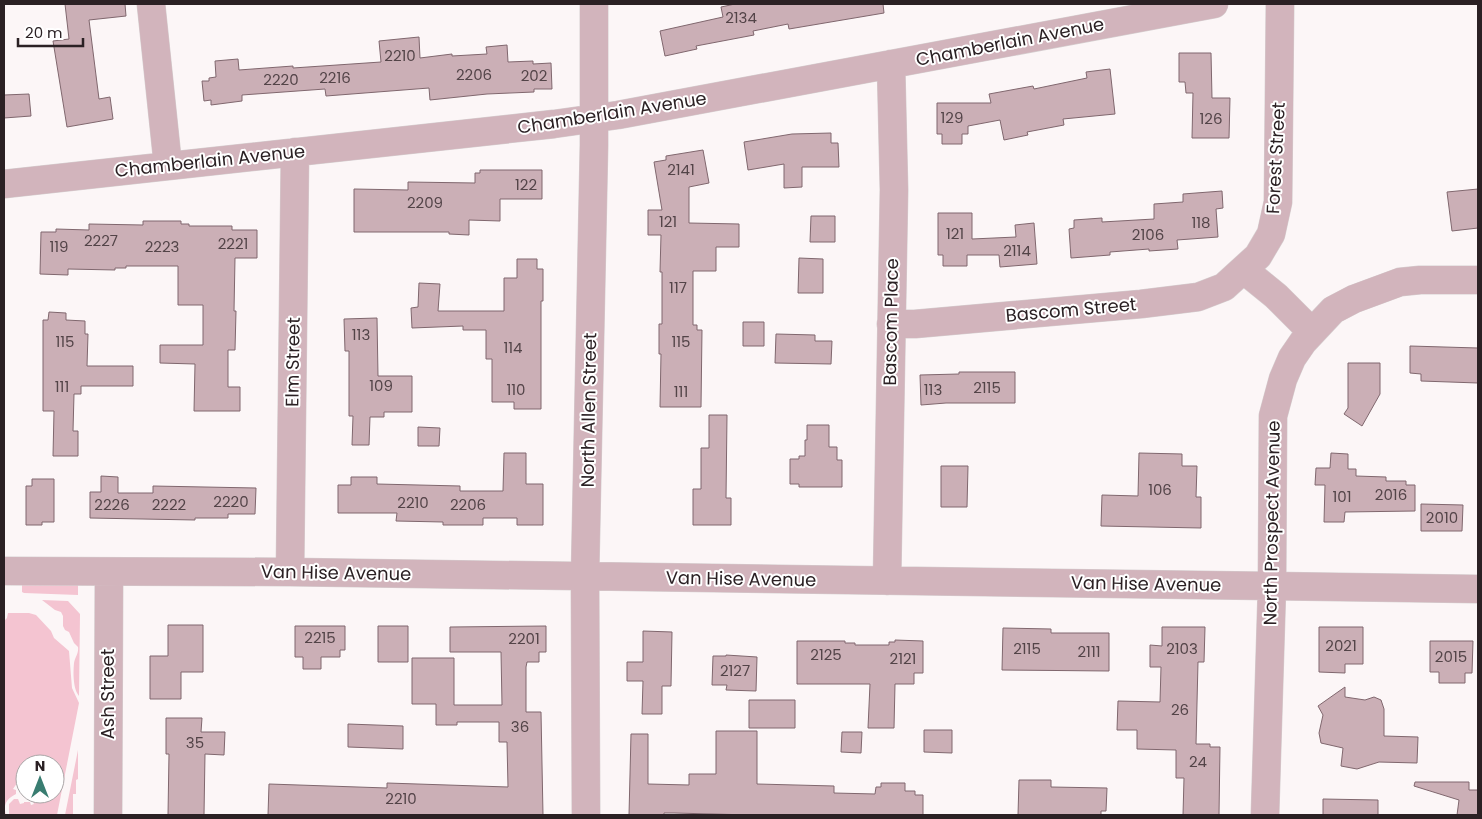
<svg xmlns="http://www.w3.org/2000/svg" width="1482" height="819" font-family="Poppins,sans-serif">
	<rect width="100%" height="100%" fill="#fcf6f7"/>
	<path fill="#f4c4d1" d="M22,582L78,585V595L24,593L22,592Z
		M42,600L68,601L80,614L79,696C73,689 73,673 74,663C75,657 79,653 78,647L74,643L69,632L65,630L63,626V616L61,612L55,610Z
		M8,613H29L36,615L51,631L54,638L69,651L72,688L79,703L57,815H9V804L14,799H18L20,804L24,803V802H30L31,805L34,804L33,802L35,800L40,802L42,797L37,794H55V764H25V781L20,784L17,783L13,789L16,790V794C6,799 3,805 6,815H4V621L7,618Z
		M78,750V779L76,780V794H73V815H65Z"/>
	<path fill="#cbafb6" stroke="#80676e" d="M65,4H125L126,16L89,20L99,99L110,97L113,119L67,127L53,41L69,39Z
		M735,4H883L884,13L789,29L788,24L753,31L754,35L696,46L697,49L665,56L660,31L723,17L721,7Z
		M419,37L420,58L452,54V56L487,54L486,47L507,45L508,62L533,61V64L551,63L552,89H534V92L487,94L430,100L429,88L326,96L325,89L242,95V101L211,105V100L204,101L202,81H209V78L216,77L215,61L238,59L239,70L293,66V68L381,62L379,41Z
		M1179,53H1211L1212,98H1230L1229,138H1192L1193,93H1186L1185,82H1179Z
		M1110,69L1115,114L1063,119L1064,125L1027,132L1028,135L1004,140L1000,120L968,126V134H962V144H942V134H937V103H991L989,94L1033,86L1034,89L1087,78L1086,72Z
		M29,94L31,116L4,118V95Z
		M831,133V143H838L839,167H802V187L784,188V164L748,170L744,142L792,134Z
		M703,150L709,183L689,187V223L739,224V247H716V271H693V325H697V330H702L701,407H660L661,354H659V324H662V272H660L661,235H648V210H662L654,162L666,160V156Z
		M480,170H542V199H500V221L469,220V235L449,234V232H354V189L408,190V182L475,183V173H480Z
		M1478,189V228L1452,231L1447,192Z
		M1222,191L1223,208L1216,209L1218,237L1177,240L1178,249L1149,251V249L1110,252V255L1071,258L1069,229L1074,228V220L1102,218V222L1154,219V204L1183,202V194Z
		M938,213H972V239L1016,237L1015,225L1034,223L1037,264L1000,267L999,255H967V266H943V255H938Z
		M811,216H835V242H810Z
		M143,221H181V224H189V226H232V230H257V258H235L234,311H236L235,350H228V387H240V411H194L195,364L160,363V345H203V305H178V266H126V268H115V270L68,269V275L40,274L41,232H56V229L89,230V224L143,225Z
		M799,258L823,259V293H798Z
		M517,259H537V269H543V301H541V409H514V402H492V359H486V330H463V326L412,328L411,308L418,307L419,283L440,284L438,311H504V278H517Z
		M49,312L66,313V320L85,321V334H88L87,366H133V386H81V394H74L73,431H78V456H53L54,411H43V320H48Z
		M377,318L378,376H412V412H384V417H370L369,445H352L353,416H349V351H345L344,319Z
		M743,322H764V346H743Z
		M776,334L815,335V341H832L831,364L775,363Z
		M1410,346L1478,348V383L1421,381V374L1410,373Z
		M1348,363H1380V394L1362,426L1344,414L1348,408Z
		M959,372H1015V403H946L921,405L920,375L959,374Z
		M709,415H727L726,498H731V525H693V489H701V448H709Z
		M807,425H829V447H837V460H842V487H799V484H790V459H799V456H805V440H807Z
		M418,427L440,428L439,446H418Z
		M504,453H526V484H543V525H517V518H483V525H443V522L396,521L397,513H338V485H351V477H377V484L460,486V491H503Z
		M1139,453L1182,454V466H1197L1196,497H1201V528L1101,526L1102,495L1138,496Z
		M1331,453L1348,454V469H1356V476L1386,477V481H1406V485H1415V511L1345,512L1344,522H1324L1325,485H1315L1316,468H1330Z
		M941,466H968L967,507H941Z
		M101,476L118,477V493H153V486L256,488L255,514H228V518H195V520L90,518V492H101Z
		M32,479H54V522H42V525H26V486H32Z
		M1421,504L1463,505L1462,531H1421Z
		M168,625H203V672H181V699H150V656H168Z
		M295,626H345V650H340V657H321V669H303V657H295Z
		M378,626H408V662H378Z
		M546,626V652H539V662H527L526,667V712H541L543,815H268L269,784L387,788V783L508,787L507,742H499V722H457V725H436V704H412V658H454V705H502L501,652H450V627Z
		M1162,627H1205L1204,662H1198L1196,744H1210V747H1220L1219,815H1183L1184,778H1176V750L1137,749V730H1117L1118,701L1160,702L1161,667H1150V645L1162,646Z
		M1319,627H1363V664H1345V673L1319,672Z
		M1003,628L1051,629V633H1109V671L1002,670Z
		M643,631L672,632L671,686H662V714H642L643,681H627V662H643Z
		M895,640L923,641V673H914V684H895L894,728H868L870,684H797V641H845V643H855V645H889V642H895Z
		M1430,641H1473L1472,673H1465V683H1439V672H1430Z
		M726,655L757,657L756,691L726,690L727,685H712L713,656H726Z
		M1345,687V697L1365,700L1374,697L1381,700L1384,709V736L1418,737L1417,763L1379,762L1357,769L1341,766L1343,748L1321,743L1319,733L1323,715L1318,706Z
		M749,700H795V728H749Z
		M166,718H202L201,732H225L224,755L205,754L204,815H168L169,754H166Z
		M348,724L403,726V749L348,747Z
		M924,730H952V753L924,752Z
		M716,731H757V784L834,786V793L875,794L876,787H881V783H905V791H915V795H923V815H751L674,813H664V815H629L631,734H648V784L689,785V774H716Z
		M842,732H862L861,753L841,752Z
		M1019,780H1051V787L1107,788L1106,811H1101V815H1018Z
		M1415,782H1469V790H1478V815H1457L1459,800L1414,786Z
		M1323,799L1378,800V815H1323Z"/>
	<g fill="none" stroke-linecap="round" stroke-linejoin="round">
		<defs>
			<path id="minor" d="M151,4L168,166
				M4,184L554,124L618,115L1214,4
				M1244,270L1276,296L1312,332
				M891,324H915L1141,304L1198,297L1224,287L1258,256L1271,234L1278,202L1280,4
				M4,571L290,572L1478,589
				M290,572L295,152
				M887,581L894,190L891,64
				M108,815L109,573
				M586,815L585,577L594,145V4
				M1265,815L1272,586L1273,416L1283,379L1292,358L1303,342L1333,310L1354,299L1400,282L1420,280H1478"/>
		</defs>
		<use href="#minor" stroke="#d6d0d1" stroke-width="29"/>
		<use href="#minor" stroke="#d2b4bc" stroke-width="28"/>
	</g>
	<g text-anchor="middle" stroke-width="4" stroke-linejoin="round" paint-order="stroke">
		<g font-size="15" fill="#534448">
			<text x="741" y="23">2134</text>
			<text x="400" y="61">2210</text>
			<text x="474" y="80">2206</text>
			<text x="534" y="81">202</text>
			<text x="335" y="83">2216</text>
			<text x="281" y="85">2220</text>
			<text x="952" y="123">129</text>
			<text x="1211" y="124">126</text>
			<text x="681" y="175">2141</text>
			<text x="526" y="190">122</text>
			<text x="425" y="208">2209</text>
			<text x="668" y="227">121</text>
			<text x="1201" y="228">118</text>
			<text x="955" y="239">121</text>
			<text x="1148" y="240">2106</text>
			<text x="101" y="246">2227</text>
			<text x="233" y="249">2221</text>
			<text x="59" y="252">119</text>
			<text x="162" y="252">2223</text>
			<text x="1017" y="256">2114</text>
			<text x="678" y="293">117</text>
			<text x="361" y="340">113</text>
			<text x="65" y="347">115</text>
			<text x="681" y="347">115</text>
			<text x="513" y="353">114</text>
			<text x="381" y="391">109</text>
			<text x="62" y="392">111</text>
			<text x="987" y="393">2115</text>
			<text x="516" y="395">110</text>
			<text x="933" y="395">113</text>
			<text x="681" y="397">111</text>
			<text x="1160" y="495">106</text>
			<text x="1391" y="500">2016</text>
			<text x="1342" y="502">101</text>
			<text x="231" y="507">2220</text>
			<text x="413" y="508">2210</text>
			<text x="112" y="510">2226</text>
			<text x="169" y="510">2222</text>
			<text x="468" y="510">2206</text>
			<text x="1442" y="523">2010</text>
			<text x="320" y="643">2215</text>
			<text x="524" y="644">2201</text>
			<text x="1341" y="651">2021</text>
			<text x="1027" y="654">2115</text>
			<text x="1182" y="654">2103</text>
			<text x="1089" y="657">2111</text>
			<text x="826" y="660">2125</text>
			<text x="1451" y="662">2015</text>
			<text x="903" y="664">2121</text>
			<text x="735" y="676">2127</text>
			<text x="1180" y="715">26</text>
			<text x="520" y="732">36</text>
			<text x="195" y="748">35</text>
			<text x="1198" y="767">24</text>
			<text x="401" y="804">2210</text>
		</g>
		<g font-size="18" fill="#2b2124" stroke="#fff">
			<text transform="translate(1010 42) rotate(-11)" y="6">Chamberlain Avenue</text>
			<text transform="translate(612 113) rotate(-9)" y="6">Chamberlain Avenue</text>
			<text transform="translate(1276 158) rotate(-87)" y="6">Forest Street</text>
			<text transform="translate(210 161) rotate(-6)" y="6">Chamberlain Avenue</text>
			<text transform="translate(1071 310) rotate(-5)" y="6">Bascom Street</text>
			<text transform="translate(891 322) rotate(-89)" y="6">Bascom Place</text>
			<text transform="translate(293 362) rotate(-89)" y="6">Elm Street</text>
			<text transform="translate(589 410) rotate(-89)" y="6">North Allen Street</text>
			<text transform="translate(1272 523) rotate(-89)" y="6">North Prospect Avenue</text>
			<text transform="translate(336 573) rotate(1)" y="6">Van Hise Avenue</text>
			<text transform="translate(741 579) rotate(1)" y="6">Van Hise Avenue</text>
			<text transform="translate(1146 584) rotate(1)" y="6">Van Hise Avenue</text>
			<text transform="translate(108 694) rotate(-90)" y="6">Ash Street</text>
		</g>
	</g>
	<rect width="1482" height="819" fill="none" stroke="#2b2124" stroke-width="10"/>
	<g transform="translate(40 779)"><circle r="24" fill="#ffffff" stroke="#aaa6a7"/>
	<path d="M0-4L9 19L0 12L-9 19Z" fill="#397d71"/>
	<text y="-8" font-size="14" font-weight="bold" text-anchor="middle" fill="#2b2124">N</text>
	</g>
	<path d="M18 38v8h65v-8" fill="none" stroke="#2b2124" stroke-width="2.5"/>
	<text x="25" y="38" font-size="15" fill="#2b2124" stroke="#ffffff" stroke-width="4" paint-order="stroke">20 m</text>
</svg>
